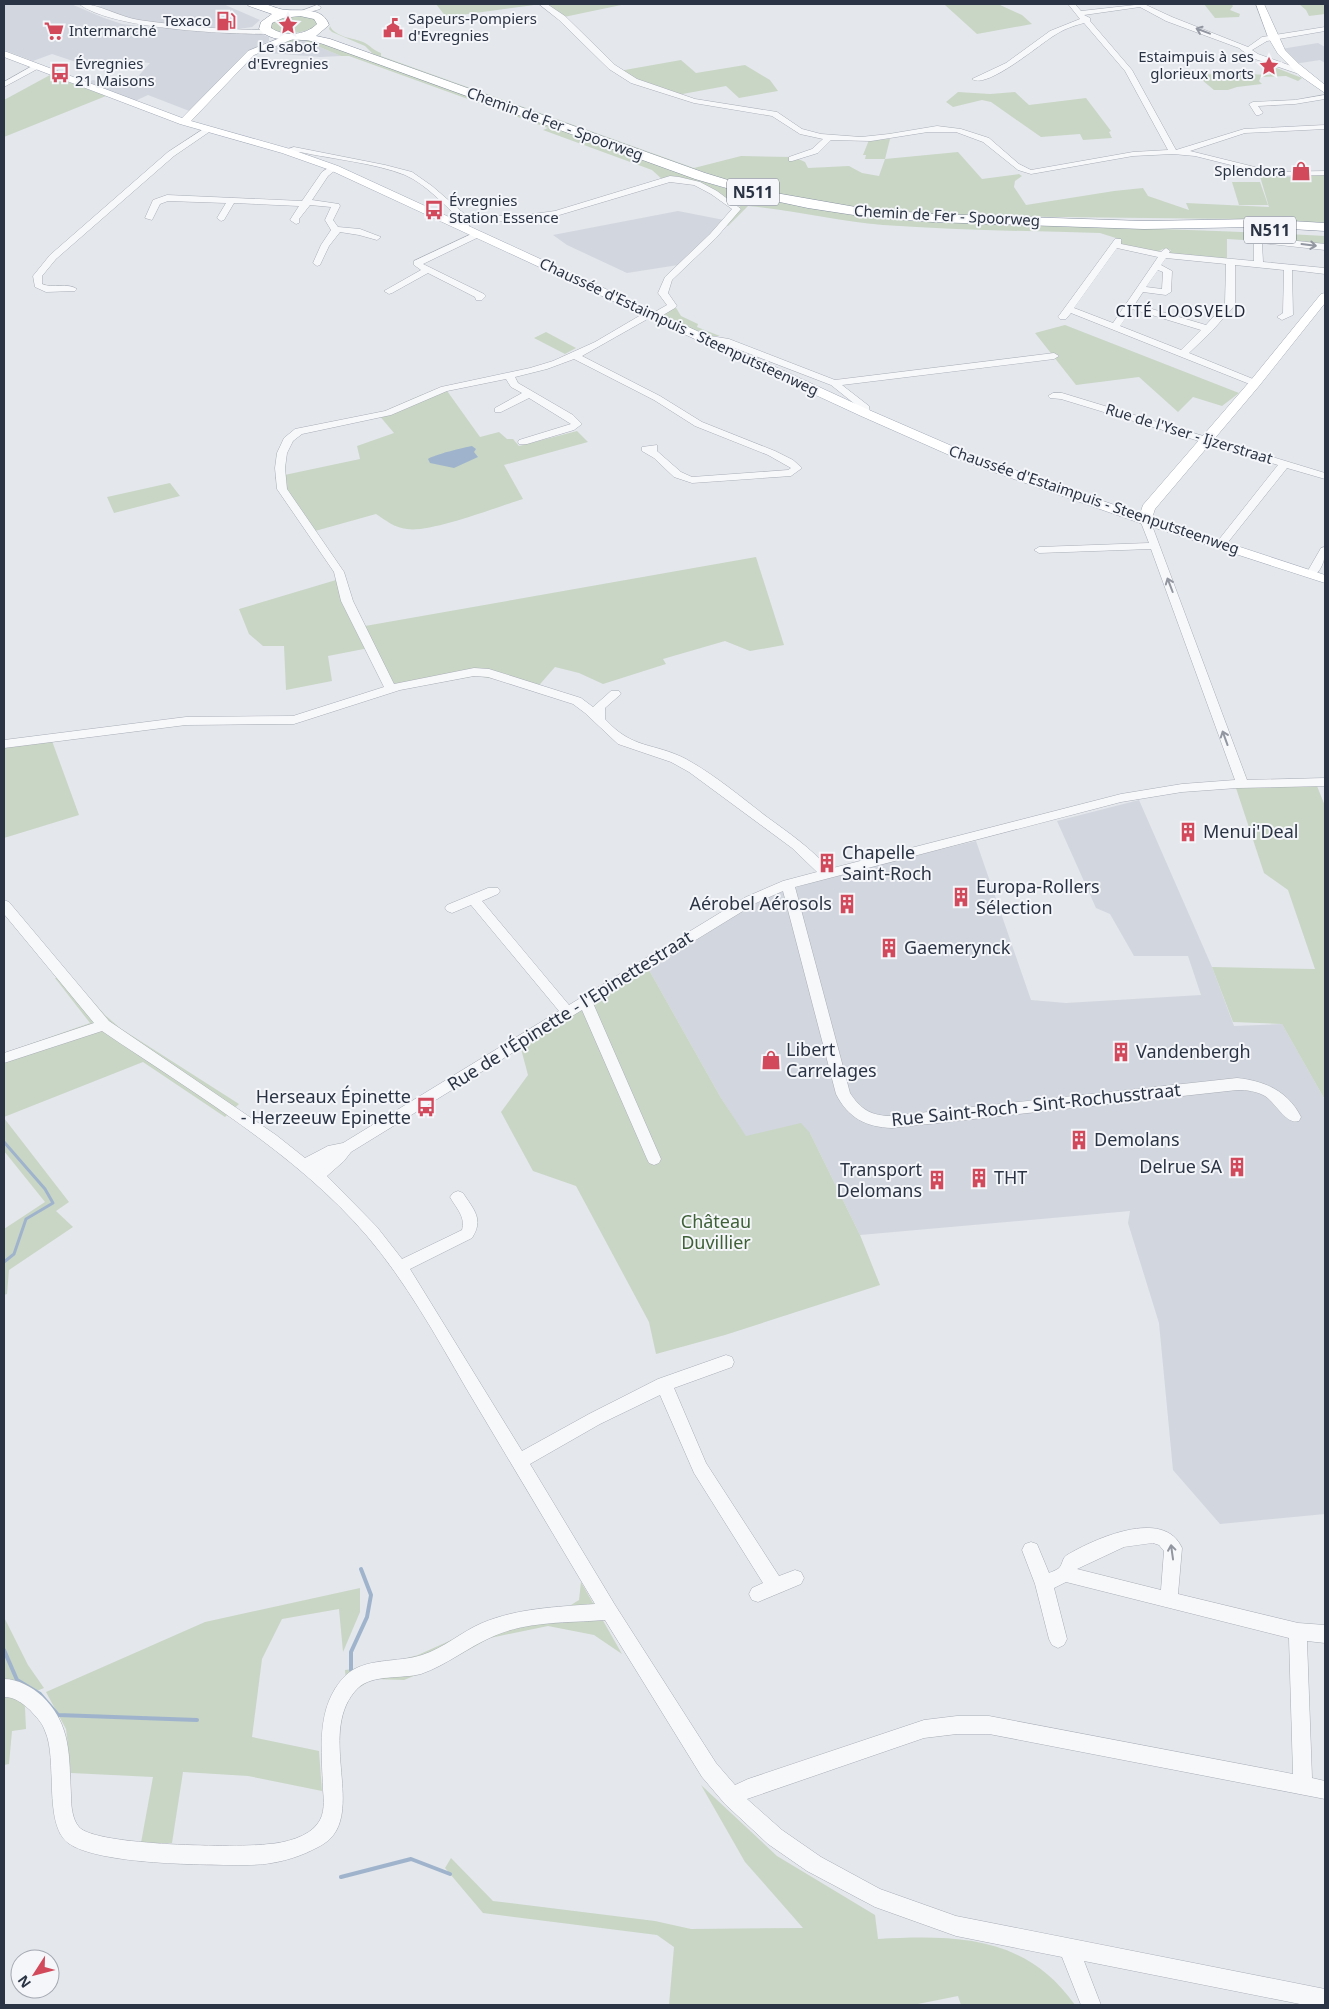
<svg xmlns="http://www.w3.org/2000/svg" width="1329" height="2009" font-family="'Noto Sans',sans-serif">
	<rect width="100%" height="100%" fill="#e4e7ec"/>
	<path fill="#d2d6de" d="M4,4H71L104,18L122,24L147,27L261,34L269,37V41L249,51L192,112L148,95L135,101L86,83L93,80L110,84L118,81H134L150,63L120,60L106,72L52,54L33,61L4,50Z
		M105,4H223L260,20L252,27L238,29L161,23L133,20L96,7Z
		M303,40L341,56L320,57L256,52L288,41Z
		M1318,43L1325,47V63L1320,60L1294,64L1281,49Z
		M678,211L724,220L678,265L627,273L567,245L553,235Z
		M1139,800L1212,967L1234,1026L1282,1024L1325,1100V1514L1220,1524L1173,1470L1159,1323L1128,1223L1130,1211L860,1235L810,1133L746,1137L721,1098L649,970L763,898L839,874L976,841L1031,1000L1066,1003L1201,995L1188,956H1134L1110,914L1096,908L1057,821Z"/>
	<path fill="#c9d6c5" d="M436,4H542L446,17Z
		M545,4H626L564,17Z
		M956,4H998L1022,15L1032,24L977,34L945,5Z
		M1204,4H1231L1233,6L1230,10L1240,14L1239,17L1215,18Z
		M1299,4H1325V14L1309,16L1306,10Z
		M293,15L312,17L318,22L316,27C299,34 288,35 270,30L271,22Z
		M330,26C335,37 353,38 363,42C370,45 374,51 381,53V56L694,168L741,156L794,157L805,162L808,168L849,166L862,173L879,176L885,159H865L866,155H863L869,140L890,139L885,159L958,152L982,179L1019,174L1022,176L1015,181L1014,187L1026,205L1114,191L1143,188L1148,196L1189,210L1186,203L1269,207L1259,173L1287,177L1325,175V223L1236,219L982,216L924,214L856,208L775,194L731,182L381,57L373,54L365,46L332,32L329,29Z
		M295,39L313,40L699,180C817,219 928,222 1050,226C1142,228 1233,231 1325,236V245L1227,239V260L1171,254L1169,253L1171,250L1163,249L1157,252L1122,244L1120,243L1122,240L1100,233C1028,231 955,230 883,225C838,221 793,210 748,206L728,226L723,225L741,205H734L686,179L663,180L652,170L543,130L548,128L349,56H341L303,40L276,44L279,41Z
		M681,60L696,73L745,65L770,80L778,91L739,98L726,86L677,95L654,87L619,71Z
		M1274,67L1302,78L1298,81L1286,76L1261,77L1259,81L1262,84L1237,87L1228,90H1214L1202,80L1191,77L1241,70L1247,74L1270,75L1265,68Z
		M50,75L106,96L4,137V100Z
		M958,92L990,94L1015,92L1029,105L1086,98L1111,131L1109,132L1112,138L1083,140L1080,134L1041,137L991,102L982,100L953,107L946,102Z
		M1232,182H1260L1268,205H1239Z
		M675,306L681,316L698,324L697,327L720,336H704L663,316Z
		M1065,325L1239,393L1222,406L1193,397L1178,412L1139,377L1076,385L1035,333Z
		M546,332L576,348L565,354L534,338Z
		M445,388L480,437L499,432L507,439H513L519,446L577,431L588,442L504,465L523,499C497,507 430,533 407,529C395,528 385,520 376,514L308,533L281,495L275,477L360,459L357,446L394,433L378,414L421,395Z
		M170,483L180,496L114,513L107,497Z
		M756,557L784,645L750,651L725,641L663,659L666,664L603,684L579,673L555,667L534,691L495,679L476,676L426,685L395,684L390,680L374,647L328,656L332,681L286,690L284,646H263L249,634L239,609L336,580L352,601L365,626Z
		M52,741L79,815L4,838V747Z
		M1317,786L1325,806V1100L1282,1024L1233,1022L1212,967L1315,969L1288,890L1264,873L1236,788Z
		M649,970L721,1098L746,1136L801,1123L810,1133L860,1235L880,1285L725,1335L656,1354L649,1322L576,1186L533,1171L501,1112L528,1075L520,1045Z
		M68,973L105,1015L120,1028L239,1104L225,1117L143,1062L4,1117V1053L90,1023L55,978Z
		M4,1118L69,1202L56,1211L73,1227L9,1270L7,1294L4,1295V1229L45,1202L4,1151Z
		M581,1582L622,1654L594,1635L548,1626L490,1638L441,1665L404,1680L373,1679L347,1695L345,1670L381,1665L418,1655L469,1632L563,1610L579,1600Z
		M360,1588V1612L343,1652L339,1609L282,1619L262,1659L252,1737L319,1751L322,1791L248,1776L183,1772L172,1843H141L153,1777L71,1773L66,1729L46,1692L205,1622Z
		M4,1617L28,1665L44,1688L34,1692L24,1688L26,1729L12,1731L9,1764L4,1765Z
		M701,1785L777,1856L875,1915L878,1939C956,1935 1026,1935 1075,2005H961L958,1996L913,2005H669L674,1947L657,1935L483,1913L445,1868L451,1858L493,1901L655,1921L691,1929L803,1928L745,1862Z"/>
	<path fill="#9fb4cc" d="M472,446L476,449L474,452L478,457L454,468L430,463L428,459C433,455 465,447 472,446Z"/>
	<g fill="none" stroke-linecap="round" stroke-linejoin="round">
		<path stroke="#9fb4cc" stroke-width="3" d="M4,1142L45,1189L53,1203L26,1219L14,1254L4,1262"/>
		<path stroke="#9fb4cc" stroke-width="4" d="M4,1650L17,1680L40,1694L58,1715L197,1720
			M351,1670V1652L367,1617L371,1595L361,1569
			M341,1877L411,1859L450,1874"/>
		<defs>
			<path id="minor" d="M79,4C98,3 119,17 139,20C181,26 225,30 267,30L271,32L267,34C225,34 111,29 79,4Z
				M539,4H547L565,16L615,65L637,79L695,99L777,112L802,129L821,134L861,137L889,134L937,126L961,129L989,138L1019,164L1031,170L1133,152L1168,150L1125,71L1084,23C1073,26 1064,29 1055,35C1041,43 987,90 972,79L1006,63L1050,31L1080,19L1068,4H1075L1081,11L1144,4L1172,17L1248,47L1262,37L1325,27V31L1267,41L1252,50L1258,54L1305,71L1306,73L1302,75L1252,58L1239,48L1166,21L1140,7L1084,15L1090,18V21L1132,70L1176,150L1244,129L1325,125V129L1245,133L1190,151L1275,172L1325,171V175L1275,176L1195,156L1173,154L1133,156L1031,174L1018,170L983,142L956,132H928L871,141L831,140L818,153L792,161H789V157L812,149L823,139L800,134L772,116L694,103L631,83L609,69L559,20Z
				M317,5L321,7L320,9L300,15L296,13Z
				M34,65L41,67L4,87V82Z
				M1325,95V99L1295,104L1258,106L1263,113L1259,115H1256L1249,104L1253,102L1295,100Z
				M205,128L212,130L174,156L56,259L42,276V284C53,289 67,282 77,289L75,291L46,292L35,287L33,276L50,255L168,152Z
				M294,147L385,165L412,172L432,186L468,217L526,215L555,211L670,176L679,177L700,182L717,191L741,209L716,238L672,280L668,293L677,306L675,308L658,318L651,317L582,356L660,396L702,422L775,451L793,460L802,468L791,476L692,483L674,477L654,458L642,451V447L657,445V451L681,472L692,477L788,470L791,468L768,455L695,426L654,400L574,359L547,369L515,377L518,383L573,415L582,424L574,430L527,444H519L518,442L519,440L571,424L529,398L501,412H495V408L522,393L511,387L506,379L447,391L391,415L302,434L293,441L287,453L285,468L287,489L344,572L353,601L394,684L474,668L489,669L581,698L593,707L611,691H619L621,694L605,708V719C633,750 653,742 686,759C715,775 741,797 767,817C789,833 811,848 829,869L1121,794L1182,784L1235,780L1151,549L1039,553L1034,550L1039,547L1149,543L1140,520L1145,517L1150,520L1247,780L1325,778V786L1237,788L1182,792L1121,802L795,887L850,1093C861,1110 872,1116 892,1116L1237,1078C1265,1081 1288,1091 1301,1117L1299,1121C1286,1125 1276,1103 1265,1096C1256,1091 1247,1090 1237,1090L892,1128C866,1127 848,1118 836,1094L783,891L756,903L593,1003L661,1159L659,1163L654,1165L649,1163L647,1159L582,1010L351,1152L344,1161L327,1176L377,1227L402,1259L462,1230C466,1217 456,1208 450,1197L453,1193L458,1191L463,1193C474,1210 484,1219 472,1238L410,1269L522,1451L589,1414L658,1379L726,1355L732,1357L734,1362L732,1367L674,1388L706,1463L779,1576L795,1570L801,1572L804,1578L801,1584L758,1602L752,1600L749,1594L752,1588L763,1583L694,1473L660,1395L600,1424L530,1464L615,1605L716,1763L735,1785L748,1779L924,1720L957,1716H989L1293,1774L1289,1638L1066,1582L1054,1588L1067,1639L1064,1645L1058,1648L1052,1645L1049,1639L1035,1584L1022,1550L1025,1544L1031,1542L1037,1544L1049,1573C1051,1572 1057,1570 1059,1568C1063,1564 1062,1558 1067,1555C1094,1539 1164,1507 1182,1548L1178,1594L1298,1623L1325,1625V1643L1307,1641L1312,1778L1325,1781V1799L989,1734H957L924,1738L747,1799L782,1830L821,1857L880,1889L956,1916L1325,1989V2005H1305L1084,1961L1101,2005H1081L1062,1957L956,1936L875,1907L807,1871L768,1844L725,1804L702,1777L605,1620C568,1623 527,1621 494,1636C468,1647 447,1665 421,1674C402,1679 373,1674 358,1688C316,1730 364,1807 329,1840C322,1846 314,1849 306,1853C287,1861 268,1865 247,1865C207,1865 98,1865 68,1843C43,1824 58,1759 45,1731C42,1722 36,1717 30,1710C22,1703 15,1697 4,1697V1679C18,1679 32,1687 42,1696C72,1725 69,1757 71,1795C71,1805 72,1819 79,1827C95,1846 241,1848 269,1844C284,1843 309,1837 318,1823C325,1814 324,1800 323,1790C322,1751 315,1707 345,1676C364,1657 398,1663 422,1655C444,1648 461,1632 482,1623C518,1608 556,1607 595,1604C552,1532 509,1460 466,1388C436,1336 406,1282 367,1236C296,1153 192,1092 102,1031L4,1063V1053L94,1023L4,914V900L9,902L109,1021L276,1135L305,1158L328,1146L343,1143L559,1011L471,905L452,913L447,911L445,908L447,905L488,888H498L500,891L498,894L482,901L569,1005L746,897L783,881L817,872L792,848L689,772L671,762L618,744L585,713L573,704L488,677L474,676L400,690L294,724L186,725L4,748V740L186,717L293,716L384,687L341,601L334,572L277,489L275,468L277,453L284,438L295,429L385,411L441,387L530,368L553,361L595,342L646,312L653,313L667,305L658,293L665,277L710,234L732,209L711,194L694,185L670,182L556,216L526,221L470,222L468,229L465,230L461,227L462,221C445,206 426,184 405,175C375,163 332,159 300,152L286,153L282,151ZM1153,1543L1159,1545L1164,1551L1161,1590L1077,1569L1124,1547Z
				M331,166L338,168L328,176L312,200L339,204L340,206L333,220L338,227L360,229L381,237L377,240L359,235L340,232L329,246L320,265L317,266L313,263L321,245L331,230L325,220L331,207L310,205L299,219V223L296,224L290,220L299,206L234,203L224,220L221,221L217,218L226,203L168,201L160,204L152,220L145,218L153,200L167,195L302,201L322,172Z
				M478,231L482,234L481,236L423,264L484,294L486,296L482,300H476L475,297L428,273L392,293L389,294L384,291L421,270L414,265V261Z
				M1252,236L1325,244V250L1262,243L1263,262L1325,268V274L1292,270L1293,315L1282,320L1277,317L1283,313L1284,270L1235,265V305L1212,331L1189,353L1258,381V385H1252L1071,313L1066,319H1060L1058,317L1115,239H1121V244L1161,252L1166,248L1170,251L1169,253L1254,261V242L1248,239ZM1117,248L1158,257L1113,323L1074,308ZM1166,258L1226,264L1225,304L1206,325L1135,304L1143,292L1166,295L1171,292L1172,271L1161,265ZM1158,270L1163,272L1162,289L1146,287ZM1132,309L1201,330L1181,350L1120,326Z
				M704,335L729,339L835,380L1054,353L1059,356L1054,359L842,385L869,406L870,413L865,416L860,413L861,409L831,385L724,344L701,340V336Z
				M1062,393L1325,473V479L1287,468L1225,546H1217L1216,544L1217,542L1278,465L1061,399L1050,398L1048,396L1053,393Z
				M1325,547C1326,557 1322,573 1311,577L1307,576L1306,574L1321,548Z"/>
			<path id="major" d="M1256,4H1264L1285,50L1299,64L1325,85V93L1299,75L1278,54L1268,37Z
				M290,34L293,35V39L254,55L191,121L290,149L338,166L869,410L975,456L1140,514L1143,505L1251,380L1321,294L1325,293V303L1259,386L1155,509L1152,518L1325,575V583L1140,523L965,462L861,416L330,170L282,153L180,124L4,57V51L7,52L182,118L248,51Z"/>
			<path id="highway" d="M247,4C252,4 258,3 263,4C271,5 279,10 287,10C302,11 323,7 329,25L316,36L330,39L705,173L764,191L867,209L933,214L1144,221L1257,219L1325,223V231L1257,227L1144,229L933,222L867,217L808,208L761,198L695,179L323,44C316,42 309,40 302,40C287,39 271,42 259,29L261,22L272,14L249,6ZM300,16L314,19L317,24C305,36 284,37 271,28L272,23L283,18Z"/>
		</defs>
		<use href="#minor" stroke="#a9aeb7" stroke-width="1"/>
		<use href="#major" stroke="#a3abb8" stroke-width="1"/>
		<use href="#highway" stroke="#8b94a3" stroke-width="1"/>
		<use href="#minor" fill="#f7f8fa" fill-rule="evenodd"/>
		<use href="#major" fill="#fff" fill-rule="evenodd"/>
		<use href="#highway" fill="#fff" fill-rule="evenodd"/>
	</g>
	<defs><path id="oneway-shaft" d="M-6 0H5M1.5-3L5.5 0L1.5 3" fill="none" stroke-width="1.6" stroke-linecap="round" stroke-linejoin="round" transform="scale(1.25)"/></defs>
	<g stroke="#9196a0">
		<use href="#oneway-shaft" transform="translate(1203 31) rotate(-159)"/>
		<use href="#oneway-shaft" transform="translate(1309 245) rotate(7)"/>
		<use href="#oneway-shaft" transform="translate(1170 585) rotate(-111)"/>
		<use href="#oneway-shaft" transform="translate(1225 738) rotate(-110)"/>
		<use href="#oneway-shaft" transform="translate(1172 1552) rotate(-98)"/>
	</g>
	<defs>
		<symbol id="fuel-bare" viewBox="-9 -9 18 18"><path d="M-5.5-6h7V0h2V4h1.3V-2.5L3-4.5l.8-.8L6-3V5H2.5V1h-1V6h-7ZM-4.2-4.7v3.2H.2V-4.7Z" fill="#d1495b" stroke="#f4f6f9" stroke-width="2.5" paint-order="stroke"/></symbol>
		<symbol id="sight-bare" viewBox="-9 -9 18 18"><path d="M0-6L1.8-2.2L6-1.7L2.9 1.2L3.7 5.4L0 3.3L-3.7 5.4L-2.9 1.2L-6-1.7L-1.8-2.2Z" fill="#d1495b" stroke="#f4f6f9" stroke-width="2.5" paint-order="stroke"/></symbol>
		<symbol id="civic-bare" viewBox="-9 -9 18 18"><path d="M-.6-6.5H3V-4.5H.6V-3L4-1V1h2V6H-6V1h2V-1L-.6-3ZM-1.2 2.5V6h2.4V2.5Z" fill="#d1495b" stroke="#f4f6f9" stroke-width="2.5" paint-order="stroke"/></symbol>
		<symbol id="supermarket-bare" viewBox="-9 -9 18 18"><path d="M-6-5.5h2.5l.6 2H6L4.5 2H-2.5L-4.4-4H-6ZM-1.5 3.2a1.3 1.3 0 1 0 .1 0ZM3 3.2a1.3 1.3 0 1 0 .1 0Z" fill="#d1495b" stroke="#f4f6f9" stroke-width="2.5" paint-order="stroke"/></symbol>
		<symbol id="bus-bare" viewBox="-9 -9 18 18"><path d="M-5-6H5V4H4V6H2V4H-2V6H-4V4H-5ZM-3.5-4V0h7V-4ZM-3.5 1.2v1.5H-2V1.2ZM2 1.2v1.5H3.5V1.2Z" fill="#d1495b" stroke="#f4f6f9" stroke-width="2.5" paint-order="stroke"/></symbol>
		<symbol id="shop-bare" viewBox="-9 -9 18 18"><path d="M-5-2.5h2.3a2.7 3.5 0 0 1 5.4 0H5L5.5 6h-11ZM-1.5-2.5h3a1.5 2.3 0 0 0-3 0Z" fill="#d1495b" stroke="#f4f6f9" stroke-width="2.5" paint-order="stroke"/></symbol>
		<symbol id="building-bare" viewBox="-9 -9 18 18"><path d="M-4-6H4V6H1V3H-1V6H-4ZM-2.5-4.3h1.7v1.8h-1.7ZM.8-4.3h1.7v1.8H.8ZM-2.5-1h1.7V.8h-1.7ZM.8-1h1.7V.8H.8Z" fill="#d1495b" stroke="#f4f6f9" stroke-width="2.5" paint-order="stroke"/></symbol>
	</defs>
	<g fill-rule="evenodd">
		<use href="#fuel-bare" x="212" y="7" width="28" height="28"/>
		<use href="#sight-bare" x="274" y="11" width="28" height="28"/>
		<use href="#civic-bare" x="379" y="14" width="28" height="28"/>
		<use href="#supermarket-bare" x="40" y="17" width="28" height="28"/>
		<use href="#sight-bare" x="1255" y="52" width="28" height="28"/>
		<use href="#bus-bare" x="46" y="59" width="28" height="28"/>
		<use href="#shop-bare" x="1287" y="157" width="28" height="28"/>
		<use href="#bus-bare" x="420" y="196" width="28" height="28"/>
		<use href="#building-bare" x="1174" y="818" width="28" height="28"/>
		<use href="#building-bare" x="813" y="849" width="28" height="28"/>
		<use href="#building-bare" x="947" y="883" width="28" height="28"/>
		<use href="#building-bare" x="833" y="890" width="28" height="28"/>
		<use href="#building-bare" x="875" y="934" width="28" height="28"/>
		<use href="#building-bare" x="1107" y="1038" width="28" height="28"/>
		<use href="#shop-bare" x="757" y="1046" width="28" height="28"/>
		<use href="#bus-bare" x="412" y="1093" width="28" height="28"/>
		<use href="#building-bare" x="1065" y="1126" width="28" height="28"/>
		<use href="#building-bare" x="1223" y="1153" width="28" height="28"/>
		<use href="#building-bare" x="965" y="1164" width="28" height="28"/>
		<use href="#building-bare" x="923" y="1166" width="28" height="28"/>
	</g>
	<g text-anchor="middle" stroke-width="4" stroke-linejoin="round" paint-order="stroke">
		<g font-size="15" fill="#2b3445" stroke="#f4f6f9" text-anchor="start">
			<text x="408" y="24">Sapeurs-Pompiers<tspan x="408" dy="17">d'Evregnies</tspan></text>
			<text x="211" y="26" text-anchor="end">Texaco</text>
			<text x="69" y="36">Intermarché</text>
			<text x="288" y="52" text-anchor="middle">Le sabot<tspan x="288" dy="17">d'Evregnies</tspan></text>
			<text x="1254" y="62" text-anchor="end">Estaimpuis à ses<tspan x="1254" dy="17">glorieux morts</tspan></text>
			<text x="75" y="69">Évregnies<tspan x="75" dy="17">21 Maisons</tspan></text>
			<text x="1286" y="176" text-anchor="end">Splendora</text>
			<text x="449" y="206">Évregnies<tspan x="449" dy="17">Station Essence</tspan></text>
		</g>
		<g font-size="15" fill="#2b3445" stroke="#f4f6f9">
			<text transform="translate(555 124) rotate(20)" y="5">Chemin de Fer - Spoorweg</text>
			<text transform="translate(947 216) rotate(3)" y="5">Chemin de Fer - Spoorweg</text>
			<text transform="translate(679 327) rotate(25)" y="5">Chaussée d'Estaimpuis - Steenputsteenweg</text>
			<text transform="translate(1189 434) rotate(17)" y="5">Rue de l'Yser - Ijzerstraat</text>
			<text transform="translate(1094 500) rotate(19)" y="5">Chaussée d'Estaimpuis - Steenputsteenweg</text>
		</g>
		<g fill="#f4f6f9" stroke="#676e7b" stroke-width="1">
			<rect x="727" y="178.5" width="52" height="27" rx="4"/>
			<rect x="1244" y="216.5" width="52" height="27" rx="4"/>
		</g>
		<g font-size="16" font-weight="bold" fill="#2b3445">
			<text x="753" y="198">N511</text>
			<text x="1270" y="236">N511</text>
		</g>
		<g font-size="16" letter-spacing="1" fill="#1d2536" stroke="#f4f6f9">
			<text x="1181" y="317">CITÉ LOOSVELD</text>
		</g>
		<g font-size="18" fill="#2b3445" stroke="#f4f6f9" text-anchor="start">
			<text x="1203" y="838">Menui'Deal</text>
			<text x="842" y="859">Chapelle<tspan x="842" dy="21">Saint-Roch</tspan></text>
			<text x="976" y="893">Europa-Rollers<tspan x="976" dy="21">Sélection</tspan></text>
			<text x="832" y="910" text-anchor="end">Aérobel Aérosols</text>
			<text x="904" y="954">Gaemerynck</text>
			<text x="786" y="1056">Libert<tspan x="786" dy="21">Carrelages</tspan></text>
			<text x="1136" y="1058">Vandenbergh</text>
			<text x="411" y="1103" text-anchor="end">Herseaux Épinette<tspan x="411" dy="21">- Herzeeuw Epinette</tspan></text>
			<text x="1094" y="1146">Demolans</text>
			<text x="1222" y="1173" text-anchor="end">Delrue SA</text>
			<text x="922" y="1176" text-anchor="end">Transport<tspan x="922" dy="21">Delomans</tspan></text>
			<text x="994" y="1184">THT</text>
		</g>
		<g font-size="18" fill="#2b3445" stroke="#f4f6f9">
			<text transform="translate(570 1011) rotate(-32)" y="6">Rue de l'Épinette - l'Epinettestraat</text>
			<text transform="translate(1036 1105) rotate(-6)" y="6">Rue Saint-Roch - Sint-Rochusstraat</text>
		</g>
		<g font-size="18" fill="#3f6138" stroke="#f4f6f9">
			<text x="716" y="1228">Château<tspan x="716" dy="21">Duvillier</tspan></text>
		</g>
	</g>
	<rect width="1329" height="2009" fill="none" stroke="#2b3445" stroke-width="10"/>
	<g transform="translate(35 1974) rotate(234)"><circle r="24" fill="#f4f6f9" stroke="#a4a8b1"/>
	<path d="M0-4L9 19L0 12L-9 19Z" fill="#d1495b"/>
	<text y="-8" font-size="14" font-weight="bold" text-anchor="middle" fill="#2b3445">N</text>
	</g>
</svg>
